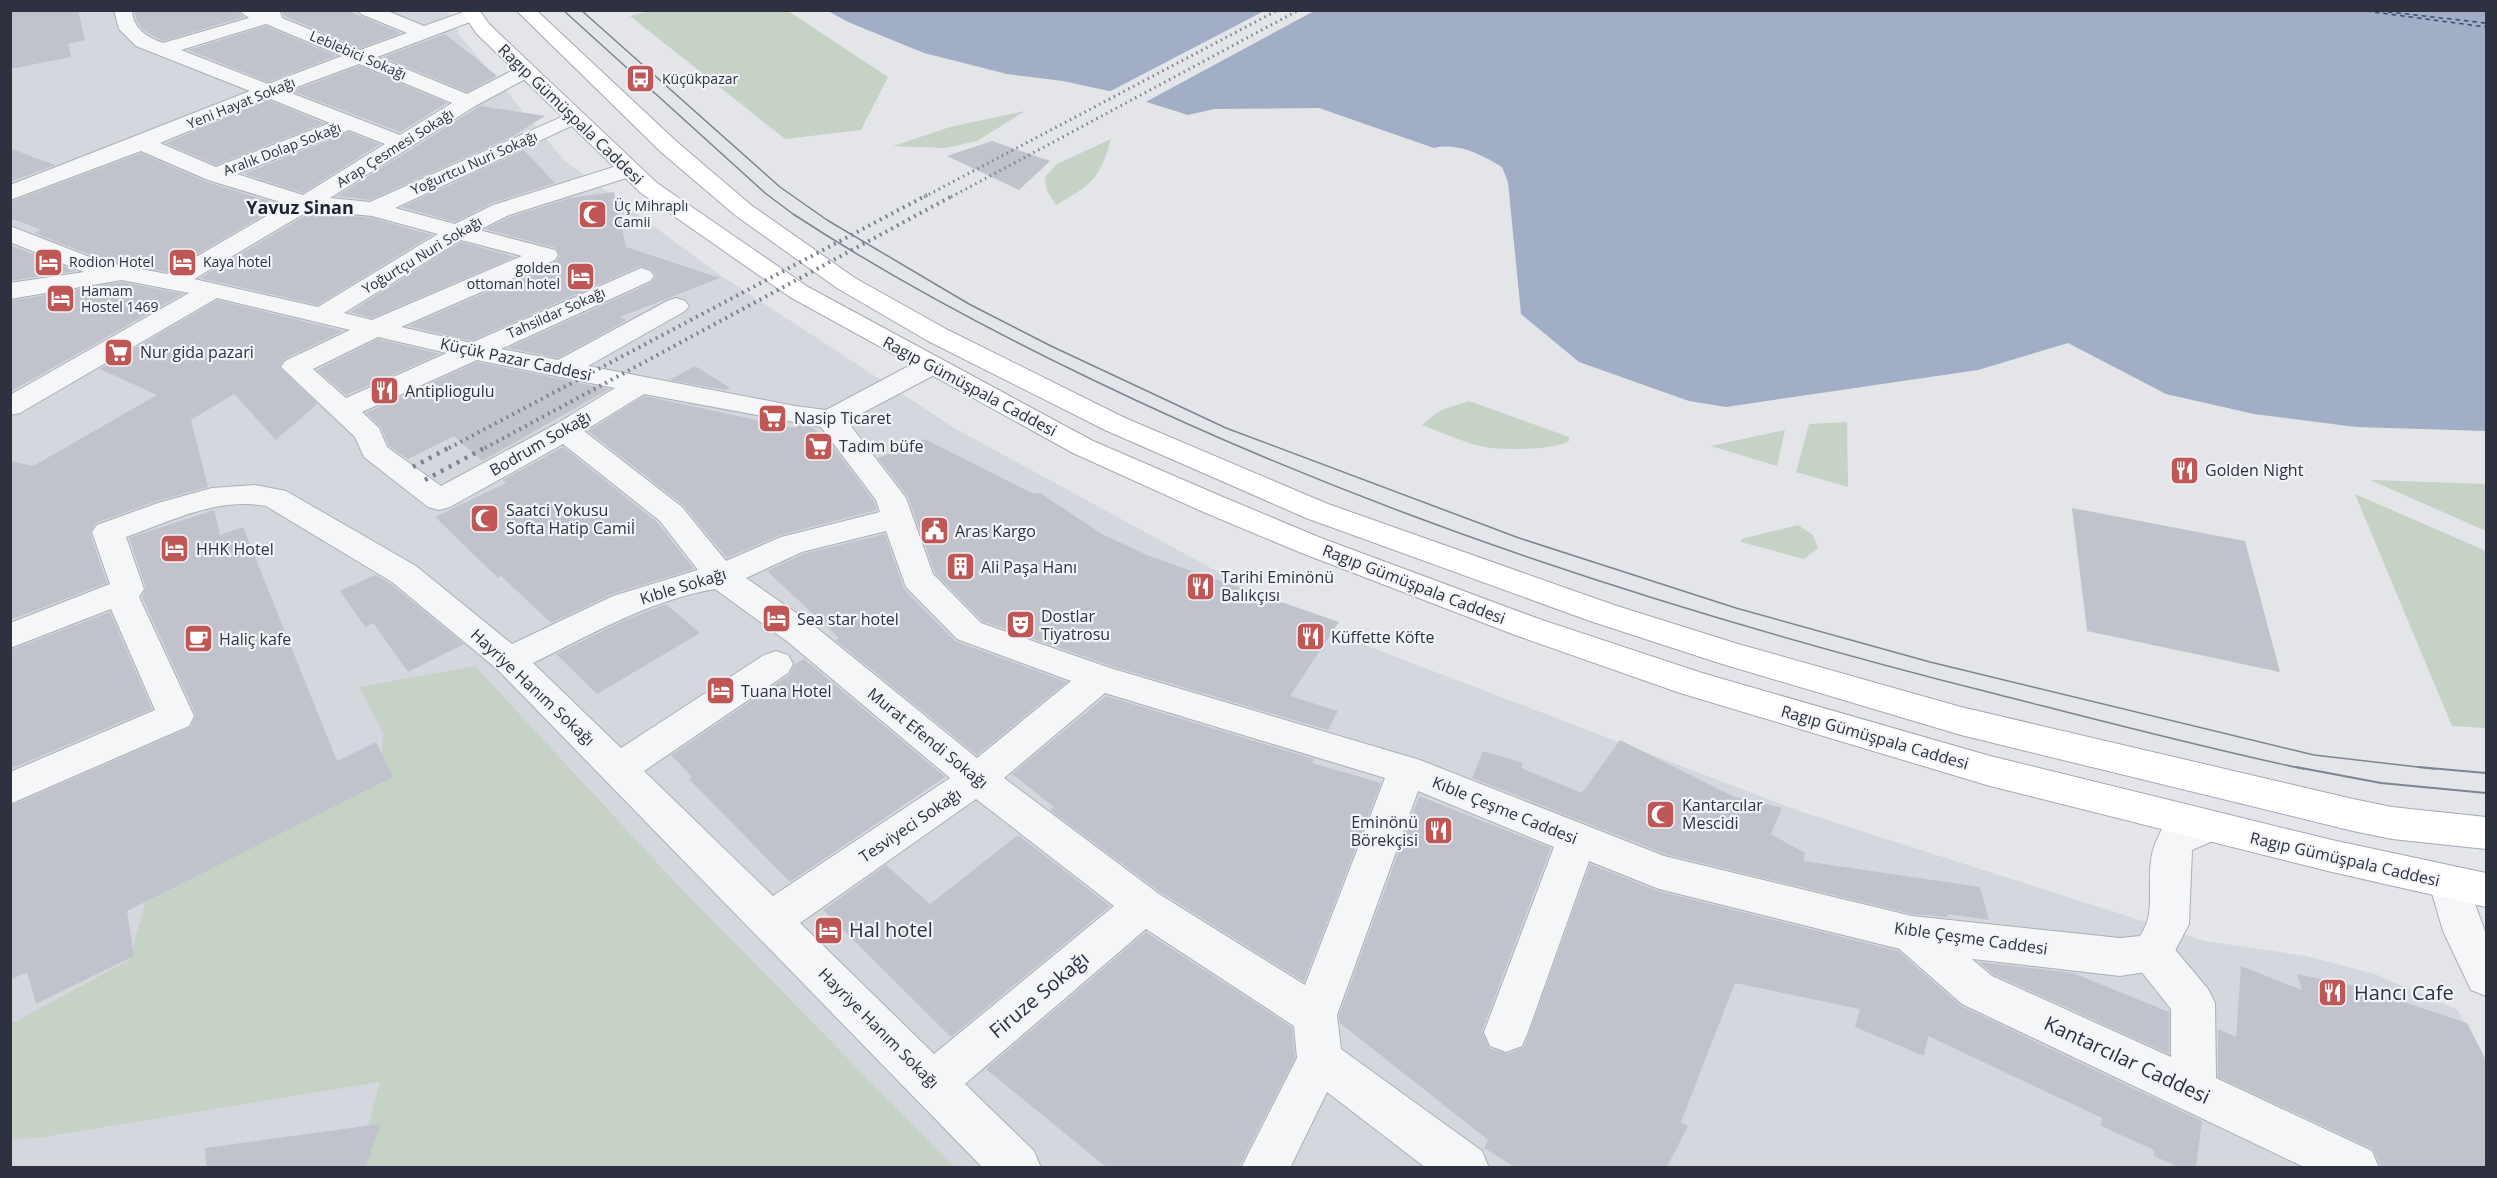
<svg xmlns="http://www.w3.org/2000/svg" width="2497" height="1178" font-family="'Open Sans',sans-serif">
	<rect width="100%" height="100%" fill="#e3e5e9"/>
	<path fill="#d5d7de" d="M10,11H448L460,36L564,160L717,273L956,429L1323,629L1799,811L2205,941L2306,956L2375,974L2458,1010L2486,1070V1167H11Z"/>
	<path fill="#c6d2c5" d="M652,10L788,11L888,77L861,130L785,139L630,16Z
		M1025,111L977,141L945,148L893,146L950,127Z
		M1111,139C1100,179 1091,185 1056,205L1047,191L1045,177L1057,164Z
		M1469,401L1569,437V441C1557,450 1496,451 1480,446C1460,441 1441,432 1422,425L1441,410Z
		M1847,422L1848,487L1796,472L1809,424Z
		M1785,430L1777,466L1711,446Z
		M2370,480L2486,484V531Z
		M2355,494L2486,551V728L2452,726Z
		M1798,525L1813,535L1818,548L1804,559L1741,542V539Z
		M475,666L675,882L954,1167H357L380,1082L37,1138L11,1139L10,1020L15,1022L129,960L147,898L380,777L383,733L359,687Z"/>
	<path fill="#a2aec5" d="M828,11H2486V431L2356,427L2254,414L2166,394L2068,343L1978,370L1726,407L1689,401L1579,362L1521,314L1508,182L1502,167C1482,155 1458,142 1434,148L1319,108L1214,109L1188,115L1118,93L1063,81L1007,74L924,53L848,22Z"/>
	<path fill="#e3e5e9" d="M1264,11H1314L1142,104L1105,94Z"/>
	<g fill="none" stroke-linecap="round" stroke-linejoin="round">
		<path stroke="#3b4b6f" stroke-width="1.5" stroke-dasharray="4.5 4" stroke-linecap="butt" d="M2358,10L2486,27
			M2371,10L2486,23"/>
	</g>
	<path fill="#c1c3cc" d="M10,10H78L85,40L68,44L71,57L10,69Z
		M134,10H236L244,17L163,41L143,30L137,21Z
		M282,10H346L401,33L360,48L284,16Z
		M266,26L336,56L268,82L188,50Z
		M445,34L473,56L497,76L467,92L383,57Z
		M359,66L447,103L400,132L292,91Z
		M268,100L324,123L216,165L166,143Z
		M480,106L545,116L511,137L370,200L337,196Z
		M349,132L380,144L303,193L244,174Z
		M992,141L1050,161L1019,190L947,156Z
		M10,148L38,159L55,165L10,182Z
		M524,150L555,183L492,203L455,222L402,207Z
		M141,153L207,182L281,205L167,272L101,259L34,233L41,230L10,218V202Z
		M614,192L626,247L720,278L620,317L627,320L558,358L508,348L651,283L656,276L652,270L640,266L471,341L408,326L556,262L560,256L556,248L485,229L510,217L570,198Z
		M311,212L372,218L432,235L318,305L200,278Z
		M461,242L515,257L372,318L350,312Z
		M10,245L76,271L10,281Z
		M122,282L183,294L10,392V301Z
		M217,300L343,331L284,359L279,367L354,439L317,404L276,440L234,394L191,420L208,487L157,501L96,523L90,533L107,583L10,620V461L33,466L157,395L100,369Z
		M378,339L440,354L346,395L317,370Z
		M477,362L609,389L482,461L454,436L408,459L389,446L381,427L366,413Z
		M695,366L730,388L725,390L670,380Z
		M644,396L795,428L800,425L811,427L829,441L874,501L877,510L780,535L727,558L683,505L588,431Z
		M925,439L1034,494L1040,493L1102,534L1149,556L1339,622L1290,696L1338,711L1328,730L1111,666L982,621L935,573L908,497L878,458Z
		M563,447L658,523L694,569L612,594L551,623L501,576L498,578L435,517L506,483L503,480Z
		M2072,508L2245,541L2280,672L2087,631Z
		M214,510L220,535L243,527L337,761L376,742L393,777L127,911L134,956L36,1004L27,972L10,980V806L191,727L196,715L142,597L146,588L129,538Z
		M885,534L904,589L955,641L1067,682L977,755L835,640L839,638L767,571L803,554Z
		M375,575L391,584L464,644L408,672L373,623L365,627L340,591Z
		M666,604L700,633L597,694L556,654L623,621Z
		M110,612L152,709L10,769V650Z
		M804,659L945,777L790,882L689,779L692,777L671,755L789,675L795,664Z
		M1106,696L1314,759L1312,763L1381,783L1304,982L1160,892L1050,810L1054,807L1012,774Z
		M1620,740L1735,797L1782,808L1771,834L1805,853L1803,861L1980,887L1989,920L1948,914L1947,917L1912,914L1665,854L1472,778L1483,751L1523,763L1521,768L1582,793Z
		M1419,796L1551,848L1482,1031L1489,1048L1507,1054L1524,1047L1590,864L1658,891L1898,951L1961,1006L2202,1121L2196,1167H2178L2154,1156V1150L2101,1126L2102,1118L1928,1036L1924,1056L1855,1027L1860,1009L1735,983L1681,1122L1688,1126L1667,1167H1515L1484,1148L1488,1140L1340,1023L1339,1015Z
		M1018,835L1110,906L951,1037L823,910L886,865L930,904Z
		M1146,932L1292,1027L1295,1058L1239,1167H1106L986,1069Z
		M1979,962L2073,973L2169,1012V1054L1993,974Z
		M2241,966L2302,990L2297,974L2356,986L2467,1023L2487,1062V1167H2381L2373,1149L2218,1077V1029L2236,1037Z
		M380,1124L366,1167H206L205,1148Z"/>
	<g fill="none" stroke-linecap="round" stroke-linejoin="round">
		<defs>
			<path id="pedestrian" d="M1912,916L1927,921L1992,976L2171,1057V1009L2137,966L2131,953L2137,940L2152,935L2167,940L2208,989L2215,1003L2216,1078L2372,1151L2379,1168H2306L1962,1004L1897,947L1891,934L1897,921Z"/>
			<path id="minor" d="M114,10H132C133,29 147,37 163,43L249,18L238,10L280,12L282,18L360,50L407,33L361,14L358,10H385L424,26L466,11H478L481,15L478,19L377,57L467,94L519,67H533L536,71L533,75L475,106L330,198L370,202L575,111L582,113L585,117L582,121L395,208L455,224L493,205L620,165H636L639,170L636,175L509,215L479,230L555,250L558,255L555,260L401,327L471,343L641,268L650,271L654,276L650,281L501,349L558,360L667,301L676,298L685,301L689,306L685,311L588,366L795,406L826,410L920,360L930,358L940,360L944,366L940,372L847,421L906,498L933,574L981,623L1110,668L1420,760L1664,856L1912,916L2120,938L2140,936C2156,914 2147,886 2151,861C2152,849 2157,839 2162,829L2208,810L2222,815L2228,826L2222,837L2192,850L2189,924L2167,966L2152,971L2120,976L1912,952L1659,889L1589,861L1528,1032L1522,1046L1506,1052L1490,1046L1484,1032L1554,847L1418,791L1337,1015L1341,1049L1482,1151L1489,1168H1426L1327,1092L1290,1168H1241L1297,1058L1294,1026L1146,929L965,1084L1034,1151L1041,1168H983L497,669L392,582L266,506C217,497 171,521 126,537L144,589L139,597L194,716L189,726L10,804V772L155,710L111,609L10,648V623L110,584L92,532L97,525L158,503L212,488L255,485L286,491L416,566L512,644L613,596L698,570L660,521L563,444L450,507L439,510L428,507L364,457L355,437L281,367L285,361L350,330L217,298L20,413L10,415V395L189,293L122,280L10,299V283L84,272L10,242V226L100,261L167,274L287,204L208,180L141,151L10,200V185L250,91L136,46L119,29ZM266,24L342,56L268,84L181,50ZM359,64L452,103L400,135L286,91ZM268,98L330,123L216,167L160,143ZM349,130L385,144L303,195L237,174ZM310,210L372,216L438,234L318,307L194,279ZM461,240L522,256L372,320L344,313ZM378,337L447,353L346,398L313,369ZM477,360L615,388L556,424L441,486L387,447L379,428L362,412ZM644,394L821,427L876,500L880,512L781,537L726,561L682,507L584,431ZM886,531L906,587L957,639L1071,681L977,758L812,624L746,578L802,552ZM715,589L788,642L950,778L773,896L644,771L788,673L793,664L788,655L776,651L764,655L621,748L533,663C592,634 650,600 715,589ZM1105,693L1385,778L1305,985L1159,894L1004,778ZM976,799L1114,906L934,1054L800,923Z"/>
			<path id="tertiary" d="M2449,866L2463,871L2486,934V996L2471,990L2443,931L2429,883L2435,871Z"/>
			<path id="primary" d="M461,10H479L490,25L657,183L808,287L1093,441L1223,497L1321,538L1539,619L1702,673L1990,756L2332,840L2486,873V907L2332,872L1990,786L1680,693L1515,635L1299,552L1201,511L1073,453L790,297L641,193L476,33Z
				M516,10H536L677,142L751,205L855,278L946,329L1125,418L1328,504L1614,605L1738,644L1961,707L2353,799L2392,807L2486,817V849L2392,839L2353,831L1961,735L1719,663L1590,621L1306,518L1105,430L928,341L837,288L735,215L661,152Z"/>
		</defs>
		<use href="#pedestrian" stroke="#acafb6" stroke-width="2"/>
		<use href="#minor" stroke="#acafb6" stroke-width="2"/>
		<use href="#tertiary" stroke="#acafb6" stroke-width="2"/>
		<use href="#primary" stroke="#a4a8b4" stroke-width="2"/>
		<use href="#pedestrian" fill="#f5f6f8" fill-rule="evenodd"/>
		<use href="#minor" fill="#f5f6f8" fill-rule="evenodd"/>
		<use href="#tertiary" fill="#f5f6f8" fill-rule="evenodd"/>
		<use href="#primary" fill="#fff" fill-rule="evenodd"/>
		<path stroke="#7e8291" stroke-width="1.5" d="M563,10L765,193L793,214C888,276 989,330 1091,379C1380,519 1686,616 1996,694C2098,720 2200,747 2304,769
			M581,10L780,187L827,220L969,304L1051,346L1226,428L1519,538L1736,608L1930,662L2314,755L2435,769"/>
		<path stroke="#7e8291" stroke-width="2" d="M2296,767L2381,783L2486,793
			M2418,767L2486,773"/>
		<path stroke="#7e8291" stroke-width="3" stroke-dasharray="1.5 4" stroke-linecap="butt" d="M924,197L1278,10
			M951,197L1299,10"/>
		<path stroke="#7e8291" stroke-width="4" stroke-dasharray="2 4.5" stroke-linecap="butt" d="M449,448L927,195
			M485,448L954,195"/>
		<path stroke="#7e8291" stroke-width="4.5" stroke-dasharray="3 6" stroke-linecap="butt" d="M413,467L452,446
			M425,480L488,446"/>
	</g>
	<defs>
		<symbol id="bus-square" viewBox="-11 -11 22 22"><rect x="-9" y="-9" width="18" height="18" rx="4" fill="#bf5757" stroke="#f2f4f7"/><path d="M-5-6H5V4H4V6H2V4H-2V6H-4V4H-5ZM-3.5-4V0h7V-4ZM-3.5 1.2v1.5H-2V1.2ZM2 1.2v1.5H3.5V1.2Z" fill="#fff"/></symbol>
		<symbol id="mosque-square" viewBox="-11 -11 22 22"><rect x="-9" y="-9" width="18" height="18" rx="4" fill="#bf5757" stroke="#f2f4f7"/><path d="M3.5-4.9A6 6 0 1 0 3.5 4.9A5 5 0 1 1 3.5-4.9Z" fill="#fff"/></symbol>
		<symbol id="hotel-square" viewBox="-11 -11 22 22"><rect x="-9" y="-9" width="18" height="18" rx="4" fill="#bf5757" stroke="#f2f4f7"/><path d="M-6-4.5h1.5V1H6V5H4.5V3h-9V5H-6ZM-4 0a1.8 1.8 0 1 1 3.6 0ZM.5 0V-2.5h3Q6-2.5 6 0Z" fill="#fff"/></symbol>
		<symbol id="supermarket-square" viewBox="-11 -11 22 22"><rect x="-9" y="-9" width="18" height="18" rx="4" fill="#bf5757" stroke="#f2f4f7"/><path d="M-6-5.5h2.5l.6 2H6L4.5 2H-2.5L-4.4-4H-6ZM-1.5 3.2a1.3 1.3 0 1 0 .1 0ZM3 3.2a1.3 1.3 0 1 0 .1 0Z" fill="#fff"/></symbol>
		<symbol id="restaurant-square" viewBox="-11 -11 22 22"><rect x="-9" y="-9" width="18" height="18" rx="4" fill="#bf5757" stroke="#f2f4f7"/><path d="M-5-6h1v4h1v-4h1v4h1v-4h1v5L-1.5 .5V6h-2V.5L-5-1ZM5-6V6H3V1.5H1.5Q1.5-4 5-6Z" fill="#fff"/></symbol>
		<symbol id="civic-square" viewBox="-11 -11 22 22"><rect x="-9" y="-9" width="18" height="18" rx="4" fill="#bf5757" stroke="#f2f4f7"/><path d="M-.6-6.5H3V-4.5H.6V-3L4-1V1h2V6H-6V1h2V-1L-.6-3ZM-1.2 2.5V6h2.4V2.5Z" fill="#fff"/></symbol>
		<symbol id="building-square" viewBox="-11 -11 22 22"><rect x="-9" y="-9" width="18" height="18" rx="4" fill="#bf5757" stroke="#f2f4f7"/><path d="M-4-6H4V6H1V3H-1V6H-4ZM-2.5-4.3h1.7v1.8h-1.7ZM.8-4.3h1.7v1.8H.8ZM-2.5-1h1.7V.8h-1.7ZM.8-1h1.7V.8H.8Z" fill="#fff"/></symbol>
		<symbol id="theatre-square" viewBox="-11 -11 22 22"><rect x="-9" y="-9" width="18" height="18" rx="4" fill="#bf5757" stroke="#f2f4f7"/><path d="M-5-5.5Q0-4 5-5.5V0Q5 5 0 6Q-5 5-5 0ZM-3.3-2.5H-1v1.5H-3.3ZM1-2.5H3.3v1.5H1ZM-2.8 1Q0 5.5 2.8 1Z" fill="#fff"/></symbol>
		<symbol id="cafe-square" viewBox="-11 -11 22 22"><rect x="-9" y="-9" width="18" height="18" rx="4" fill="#bf5757" stroke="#f2f4f7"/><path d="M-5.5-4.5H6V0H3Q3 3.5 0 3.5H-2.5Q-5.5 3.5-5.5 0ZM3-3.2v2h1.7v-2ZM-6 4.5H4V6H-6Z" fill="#fff"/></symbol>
	</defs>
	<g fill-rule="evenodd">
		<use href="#bus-square" x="624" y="62" width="33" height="33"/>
		<use href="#mosque-square" x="576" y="198" width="33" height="33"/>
		<use href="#hotel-square" x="32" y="246" width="33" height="33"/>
		<use href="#hotel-square" x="166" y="246" width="33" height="33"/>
		<use href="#hotel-square" x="564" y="260" width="33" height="33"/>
		<use href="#hotel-square" x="44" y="282" width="33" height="33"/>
		<use href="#supermarket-square" x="102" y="336" width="33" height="33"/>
		<use href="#restaurant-square" x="368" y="374" width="33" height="33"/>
		<use href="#supermarket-square" x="756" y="402" width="33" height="33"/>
		<use href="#supermarket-square" x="802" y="430" width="33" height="33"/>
		<use href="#restaurant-square" x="2168" y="454" width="33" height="33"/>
		<use href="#mosque-square" x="468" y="502" width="33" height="33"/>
		<use href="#civic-square" x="918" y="514" width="33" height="33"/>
		<use href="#hotel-square" x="158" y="532" width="33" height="33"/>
		<use href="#building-square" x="944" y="550" width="33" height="33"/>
		<use href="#restaurant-square" x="1184" y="570" width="33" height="33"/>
		<use href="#hotel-square" x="760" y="602" width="33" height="33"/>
		<use href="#theatre-square" x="1004" y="608" width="33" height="33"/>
		<use href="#restaurant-square" x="1294" y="620" width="33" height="33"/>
		<use href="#cafe-square" x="182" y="622" width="33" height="33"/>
		<use href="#hotel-square" x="704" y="674" width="33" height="33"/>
		<use href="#mosque-square" x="1644" y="798" width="33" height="33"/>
		<use href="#restaurant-square" x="1422" y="814" width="33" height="33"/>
		<use href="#hotel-square" x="812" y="914" width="33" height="33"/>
		<use href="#restaurant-square" x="2316" y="976" width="33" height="33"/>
	</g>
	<g text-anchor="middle" stroke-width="4.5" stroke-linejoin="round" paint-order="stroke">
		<g font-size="14" fill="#2d3140" stroke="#f2f4f7">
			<text transform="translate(358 55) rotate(23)" y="5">Leblebici Sokağı</text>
			<text transform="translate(241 103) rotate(-22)" y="5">Yeni Hayat Sokağı</text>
			<text transform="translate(395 148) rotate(-32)" y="5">Arap Çesmesi Sokağı</text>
			<text transform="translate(282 149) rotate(-21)" y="5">Aralık Dolap Sokağı</text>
			<text transform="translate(474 163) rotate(-24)" y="5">Yoğurtcu Nuri Sokağı</text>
			<text transform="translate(422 255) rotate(-31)" y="5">Yoğurtçu Nuri Sokağı</text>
			<text transform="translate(556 313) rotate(-24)" y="5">Tahsildar Sokağı</text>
		</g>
		<g font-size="14" fill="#2d3140" stroke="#f2f4f7" text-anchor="start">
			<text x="662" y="84">Küçükpazar</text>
			<text x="614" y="211">Üç Mihraplı<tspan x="614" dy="16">Camii</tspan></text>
			<text x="69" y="267">Rodion Hotel</text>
			<text x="203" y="267">Kaya hotel</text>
			<text x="560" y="273" text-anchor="end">golden<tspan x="560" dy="16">ottoman hotel</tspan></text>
			<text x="81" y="296">Hamam<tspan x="81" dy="16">Hostel 1469</tspan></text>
		</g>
		<g font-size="16" fill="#2d3140" stroke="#f2f4f7">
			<text transform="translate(571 114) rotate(44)" y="6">Ragıp Gümüşpala Caddesi</text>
			<text transform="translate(516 359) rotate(12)" y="6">Küçük Pazar Caddesi</text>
			<text transform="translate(970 386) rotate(28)" y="6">Ragıp Gümüşpala Caddesi</text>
			<text transform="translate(540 443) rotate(-30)" y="6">Bodrum Sokağı</text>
			<text transform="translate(1414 584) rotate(21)" y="6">Ragıp Gümüşpala Caddesi</text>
			<text transform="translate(683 586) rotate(-17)" y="6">Kıble Sokağı</text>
			<text transform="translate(533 687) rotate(43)" y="6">Hayriye Hanım Sokağı</text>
			<text transform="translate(1875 737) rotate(16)" y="6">Ragıp Gümüşpala Caddesi</text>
			<text transform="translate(928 738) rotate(39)" y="6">Murat Efendi Sokağı</text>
			<text transform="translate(1505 810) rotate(22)" y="6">Kıble Çeşme Caddesi</text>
			<text transform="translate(910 825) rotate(-34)" y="6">Tesviyeci Sokağı</text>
			<text transform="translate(2345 859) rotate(13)" y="6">Ragıp Gümüşpala Caddesi</text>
			<text transform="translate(1971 938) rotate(8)" y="6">Kıble Çeşme Caddesi</text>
			<text transform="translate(879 1028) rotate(45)" y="6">Hayriye Hanım Sokağı</text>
		</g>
		<g font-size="16" fill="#2d3140" stroke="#f2f4f7" text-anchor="start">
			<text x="140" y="358">Nur gida pazari</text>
			<text x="405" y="397">Antipliogulu</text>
			<text x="794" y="424">Nasip Ticaret</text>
			<text x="839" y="452">Tadım büfe</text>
			<text x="2205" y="476">Golden Night</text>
			<text x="506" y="516">Saatci Yokusu<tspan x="506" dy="18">Softa Hatip Camiİ</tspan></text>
			<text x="955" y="537">Aras Kargo</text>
			<text x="196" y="555">HHK Hotel</text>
			<text x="981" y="573">Ali Paşa Hanı</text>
			<text x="1221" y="583">Tarihi Eminönü<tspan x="1221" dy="18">Balıkçısı</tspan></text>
			<text x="1041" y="622">Dostlar<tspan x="1041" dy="18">Tiyatrosu</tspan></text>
			<text x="797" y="625">Sea star hotel</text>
			<text x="1331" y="643">Küffette Köfte</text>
			<text x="219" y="645">Haliç kafe</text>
			<text x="741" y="697">Tuana Hotel</text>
			<text x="1682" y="811">Kantarcılar<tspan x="1682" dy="18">Mescidi</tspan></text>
			<text x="1418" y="828" text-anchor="end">Eminönü<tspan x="1418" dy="18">Börekçisi</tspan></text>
		</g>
		<g font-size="18" font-weight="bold" fill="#1f2231" stroke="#f2f4f7">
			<text x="300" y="214">Yavuz Sinan</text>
		</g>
		<g font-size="20" fill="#2d3140" stroke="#f2f4f7" text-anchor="start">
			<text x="849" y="937">Hal hotel</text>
			<text x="2354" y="1000">Hancı Cafe</text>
		</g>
		<g font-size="20" fill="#2d3140" stroke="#f2f4f7">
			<text transform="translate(1039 995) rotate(-40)" y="7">Firuze Sokağı</text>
			<text transform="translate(2127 1060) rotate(25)" y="7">Kantarcılar Caddesi</text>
		</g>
	</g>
	<rect width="2497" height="1178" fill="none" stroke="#2d3140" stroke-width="24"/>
</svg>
